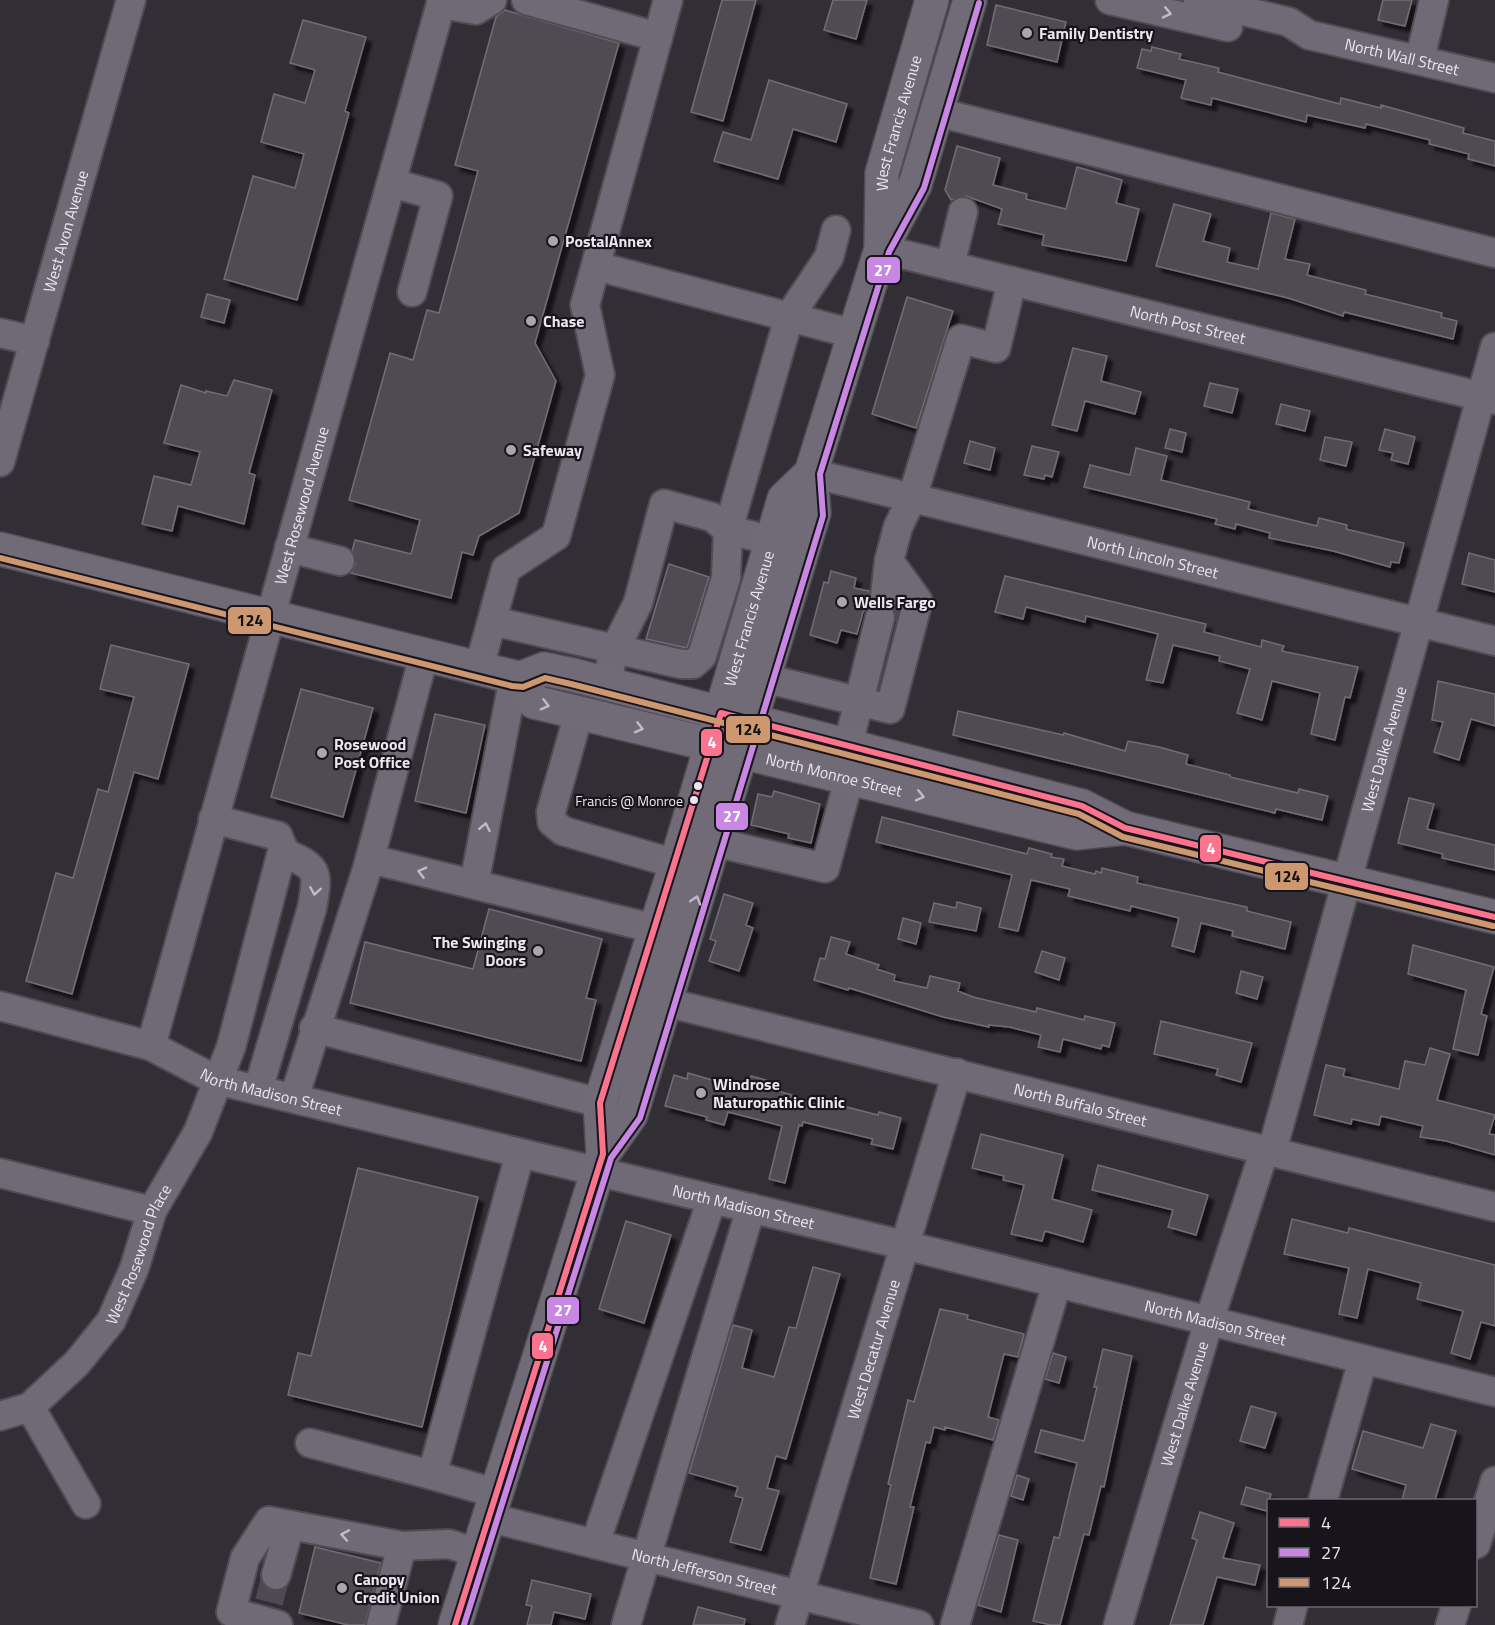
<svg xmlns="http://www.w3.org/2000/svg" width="1495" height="1625" font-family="'Titillium Web',sans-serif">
	<defs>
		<filter id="shadow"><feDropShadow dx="5.5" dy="5.5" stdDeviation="1.5" flood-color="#0009"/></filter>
	</defs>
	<rect width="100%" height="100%" fill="#322e36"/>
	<path fill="#4f4c53" stroke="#716d75" stroke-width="1.5" filter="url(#shadow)" d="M722,0H756L723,121L691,112Z
		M833,0H867L856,39L824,30Z
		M1383,0H1412L1405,26L1378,20Z
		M996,5L1066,22L1057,62L987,45Z
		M505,10L619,43L535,343L556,381L519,513L479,536L473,555L462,552L451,598L351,573L356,564L352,551L355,540L411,554L420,520L349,500L390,353L413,360L427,310L439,313L478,171L455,165L496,17Z
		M303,20L366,37L345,111L349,113L297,300L224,279L253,176L295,188L304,154L261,142L274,94L305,103L315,70L290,63Z
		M1152,47L1181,54L1179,59L1219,68L1218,72L1340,104L1341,98L1381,108V105L1464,128L1463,133L1495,141V166L1468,159L1469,154L1429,144L1430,140L1366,124L1365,128L1307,115L1306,122L1212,98L1211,105L1181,98L1186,80L1137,68L1142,49L1151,51Z
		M769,80L847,104L836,142L793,129L778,179L714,161L723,132L751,140Z
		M957,146L1000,158L993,185L1027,194L1026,199L1066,209L1077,167L1122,180L1116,203L1139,209L1126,261L1042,245L1044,235L998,224L1002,209L966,196L951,200L945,190Z
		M1174,204L1211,214L1203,241L1230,248L1227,262L1258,269L1271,213L1295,219L1285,259L1310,264L1307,275L1366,290L1365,294L1442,313L1441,317L1457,321L1453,339L1344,312L1343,316L1288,298L1156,266Z
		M207,294L230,300L224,323L201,317Z
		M907,297L953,311L916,428L872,414Z
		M1073,348L1107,356L1101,381L1141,392L1135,414L1085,401L1077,431L1052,425Z
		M234,380L272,390L249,473L255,475L244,524L178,506L172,531L142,524L154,476L191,485L200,452L164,443L181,385L206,393V391L227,396Z
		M1210,383L1238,389L1232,413L1204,406Z
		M1281,404L1310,411L1305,431L1276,424Z
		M1170,429L1186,433L1182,452L1165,448Z
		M1385,429L1415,437L1408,464L1391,460L1393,453L1379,450Z
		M1325,437L1352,442L1346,466L1320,460Z
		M970,441L995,448L990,470L964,463Z
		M1032,446L1059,452L1052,477L1045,475L1044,479L1024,475Z
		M1136,448L1167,456L1161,480L1250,502L1248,509L1317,526L1319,518L1347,525L1346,529L1404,543L1399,563L1391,562L1390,567L1333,551L1269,538L1270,533L1236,524L1235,529L1215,524L1217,519L1084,487L1090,465L1130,475Z
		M1469,553L1495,560V592L1462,584Z
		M669,564L709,577L687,648L646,639Z
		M831,571L856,578L854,588L869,591L871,604L863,612L857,634L841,630L837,643L810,635L824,582L828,583Z
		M1005,576L1206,624L1204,632L1261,647L1262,640L1284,646L1282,651L1358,667L1350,698L1345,697L1335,740L1311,734L1320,693L1272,681L1262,720L1237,713L1250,669L1219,661L1220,656L1173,645L1163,683L1146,680L1158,634L1086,616L1085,622L1026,607L1023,619L995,612Z
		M111,645L189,664L158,779L134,772L72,994L26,981L56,873L73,878L98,789L108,792L134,697L100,689Z
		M1438,681L1495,694V726L1471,719L1459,760L1434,752L1443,722L1432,720Z
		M301,689L373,708L343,817L271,797Z
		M958,711L1063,735L1064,733L1125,751L1128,741L1159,747L1188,755L1186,764L1230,775V777L1298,793L1299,789L1328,796L1322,820L1276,809L1275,813L953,735Z
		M435,714L485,725L466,813L415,801Z
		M774,791L820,804L811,843L788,838L789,834L751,825L758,794L772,797Z
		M1409,798L1434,804L1427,829L1495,845V870L1442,858L1443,854L1398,843Z
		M882,817L1027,854L1029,848L1052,854L1051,857L1064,859L1062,866L1095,874L1096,871L1101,873L1102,868L1138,877L1137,883L1247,907V911L1291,922L1285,949L1232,936L1233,931L1201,923L1194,952L1172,946L1179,918L1131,906L1130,911L1068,896L1070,889L1031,880L1018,931L999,927L1012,875L876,842Z
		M724,894L753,903L746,925L753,928L739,971L709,961L716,941L710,939Z
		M957,902L981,908L976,931L929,922L934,903L956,908Z
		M489,909L602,939L586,998L596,1000L581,1061L350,1003L365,942L473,969Z
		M903,918L921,923L916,944L898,939Z
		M831,937L850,942L846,954L879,965L877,969L895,975L894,981L927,988L930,976L960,983L958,991L973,997L1036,1012L1037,1008L1084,1020L1085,1016L1115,1023L1109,1047L1102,1045L1101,1049L1063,1039L1060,1052L1038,1047L1041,1035L1009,1027L989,1025V1027L943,1017L849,988L848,990L814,980L820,958L825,959Z
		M1413,945L1494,967L1481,1014L1487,1016L1478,1055L1453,1049L1466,990L1408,974Z
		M1042,951L1065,958L1059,980L1035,972Z
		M1241,971L1263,977L1257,999L1236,993Z
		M1161,1021L1252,1043L1241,1082L1216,1075L1218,1069L1154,1054Z
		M1430,1048L1450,1054L1437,1100L1495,1115L1489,1134L1495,1135V1155L1446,1141L1420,1137L1423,1126L1381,1116L1379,1125L1352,1119L1351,1124L1314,1115L1326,1065L1345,1069L1343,1076L1399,1089L1405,1061L1425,1065Z
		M688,1073L747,1090L751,1076L773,1082L771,1089L792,1095L791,1098L822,1106L823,1101L878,1115L879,1112L901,1118L893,1149L871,1144L873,1139L803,1122L802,1126L799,1125L785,1183L769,1179L782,1126L728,1112L724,1125L706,1120L707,1117L665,1106L674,1075L687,1079Z
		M981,1134L1063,1155L1052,1199L1092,1210L1083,1242L1045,1231L1042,1241L1011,1234L1024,1185L1003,1180L1004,1176L972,1168Z
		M1098,1165L1208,1195L1196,1235L1168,1227L1173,1210L1092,1190Z
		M358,1168L478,1197L422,1427L288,1395L298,1353L311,1356Z
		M1292,1219L1348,1233L1349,1228L1495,1265V1326L1481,1322L1470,1359L1451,1353L1463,1311L1417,1299L1421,1283L1368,1269L1357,1318L1339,1314L1349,1268L1284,1254Z
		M626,1221L671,1235L644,1323L599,1309Z
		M813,1267L840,1274L786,1459L776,1456L767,1488L779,1491L761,1550L730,1542L743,1498L735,1496L738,1487L689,1473L733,1325L752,1330L742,1368L774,1377L789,1327L796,1328Z
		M940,1309L968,1315L967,1319L1024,1334L1018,1357L1004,1354L988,1417L999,1420L993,1440L945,1427V1430L934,1427L930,1443L926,1442L910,1507H914L896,1584L870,1578L891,1485L888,1484L908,1400L914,1402Z
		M1103,1349L1132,1356L1104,1487L1101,1486L1089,1535L1084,1534L1060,1625H1051L1033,1621L1054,1537L1059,1538L1077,1463L1035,1452L1041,1430L1084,1441L1097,1387H1094Z
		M1053,1353L1066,1357L1059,1383L1045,1379Z
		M1251,1406L1276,1413L1265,1448L1240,1441Z
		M1431,1424L1456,1431L1435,1500H1402L1406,1485L1352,1469L1363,1431L1423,1448Z
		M1017,1475L1029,1479L1023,1500L1011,1496Z
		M1246,1487L1271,1494L1267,1511L1241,1504Z
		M1200,1512L1234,1523L1223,1558L1260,1565L1255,1585L1217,1577L1203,1625H1170L1197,1540L1192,1538Z
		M999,1535L1018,1540L1001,1612L978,1605Z
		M315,1547L381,1563L365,1625H348L299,1613Z
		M532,1580L591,1594L585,1619L554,1612L551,1625H527L532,1606L526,1605Z
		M698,1607L745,1619L744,1625H693Z"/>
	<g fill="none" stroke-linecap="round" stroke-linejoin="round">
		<path stroke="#4e4a52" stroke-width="28" stroke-dasharray="28 14" stroke-linecap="butt" d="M892,620L897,599
			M269,1602L276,1575"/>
		<defs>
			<g id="minor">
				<path d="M526,0L658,37"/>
				<path d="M1110,0L1228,27"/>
				<path id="s1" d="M1198,0L1289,22L1309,35L1495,78"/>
				<path d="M441,4L476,10L492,0"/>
				<path d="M1420,59L1434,0"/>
				<path d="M937,112L1495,253"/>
				<path d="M392,183L438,196L412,292"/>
				<path id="s2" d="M881,249L1495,400"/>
				<path d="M596,266L854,334"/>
				<path d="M950,266L963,212"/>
				<path d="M0,333L35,341"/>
				<path id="s3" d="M0,462L131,0"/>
				<path id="s4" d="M811,473L1495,641"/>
				<path d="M289,548L340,561"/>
				<path d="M885,596L889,561"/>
				<path d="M492,621L681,664H693L702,656L726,578L728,530L789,317L829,257L836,230"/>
				<path d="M610,667L615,649L638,603L664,504L712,517L728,530L771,540"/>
				<path d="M479,668L506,569L556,536L600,375L585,305L668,0"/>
				<path d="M764,678L890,709L918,601L889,561L898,527L912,498L961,339L996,348L1012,281"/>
				<path d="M579,713L551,812L552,822L563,831L676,864"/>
				<path d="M848,745L880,617"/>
				<path d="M714,842L825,868L849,779"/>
				<path d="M370,859L656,929"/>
				<path d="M474,884L514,677"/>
				<path id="s5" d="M665,1002L1495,1207"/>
				<path id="s6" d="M0,1006L151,1046L216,1080L904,1245L1495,1392"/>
				<path d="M314,1028L600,1103"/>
				<path id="s7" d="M151,1046L442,0"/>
				<path d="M258,1090L312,908C319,870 318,867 282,852"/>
				<path d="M294,1098L368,866L424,655"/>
				<path id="s8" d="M1272,1151L1495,347"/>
				<path d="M0,1173L152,1211"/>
				<path d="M30,1407L86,1504"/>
				<path id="s9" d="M0,1416L30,1407L77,1363L111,1321L134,1269L152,1211L198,1132L231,1047L283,848L278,836L213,819"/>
				<path d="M310,1443L432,1475L520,1154"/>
				<path d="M432,1475L495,1493"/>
				<path d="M1323,1500L1363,1360"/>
				<path id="s10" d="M487,1517L919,1625"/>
				<path d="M595,1544L712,1199"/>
				<path d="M1476,1544L1495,1481"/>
				<path d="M276,1575L290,1525"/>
				<path d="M278,1625L231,1612L245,1558L269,1521L402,1546L449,1544L477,1553"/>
				<path d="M381,1625L402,1546"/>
				<path d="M626,1625L751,1208"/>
				<path id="s11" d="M790,1625L957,1073"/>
				<path d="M955,1625L1057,1283"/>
				<path id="s12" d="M1118,1625L1209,1321L1265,1149"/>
				<path d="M1288,1625L1293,1606"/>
				<path d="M1450,1625L1456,1606"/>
			</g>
			<g id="major">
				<path id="s13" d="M881,245L882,173L932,0"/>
				<path d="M0,549L514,677L521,678L544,669L573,675L1082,806L1125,828L1495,917"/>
				<path id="s14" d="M521,678L534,702L1076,833L1125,828"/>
				<path id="s15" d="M603,1154L600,1103L676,864L784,499L811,473"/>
				<path d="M455,1625L603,1154L631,1115L814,513L811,473L881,249L915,185L970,0"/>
			</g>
		</defs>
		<use href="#minor" stroke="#504c53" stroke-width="32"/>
		<use href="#major" stroke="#504c53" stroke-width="36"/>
		<use href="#minor" stroke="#706a76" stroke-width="28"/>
		<use href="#major" stroke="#716a77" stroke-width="33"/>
		<defs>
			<path id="bus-1" d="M455,1625L603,1154L600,1103L721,713L1082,806L1125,828L1495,917"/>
			<path id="bus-2" d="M464,1625L611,1158L640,1118L823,516L820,474L889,252L924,188L979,3"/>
			<path id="bus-3" d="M0,558L512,686L523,687L545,678L571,684L1079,814L1123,837L1493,926"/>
		</defs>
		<use href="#bus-1" stroke="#18141b" stroke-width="10"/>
		<use href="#bus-2" stroke="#18141b" stroke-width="10"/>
		<use href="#bus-3" stroke="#18141b" stroke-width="10"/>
		<use href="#bus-1" stroke="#fc738d" stroke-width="6"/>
		<use href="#bus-2" stroke="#c787e3" stroke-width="6"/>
		<use href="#bus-3" stroke="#cd976f" stroke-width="6"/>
	</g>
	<defs><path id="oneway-chevron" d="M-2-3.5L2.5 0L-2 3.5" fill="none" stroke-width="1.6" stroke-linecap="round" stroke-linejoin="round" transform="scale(1.5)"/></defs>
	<g stroke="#c0bbc5">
		<use href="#oneway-chevron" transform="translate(1167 13) rotate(13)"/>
		<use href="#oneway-chevron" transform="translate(485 827) rotate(-79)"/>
		<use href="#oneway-chevron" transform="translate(422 872) rotate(-166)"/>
		<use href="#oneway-chevron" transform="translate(315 891) rotate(99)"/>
		<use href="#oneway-chevron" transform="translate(345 1535) rotate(-170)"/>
	</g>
	<g stroke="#c0bbc6">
		<use href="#oneway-chevron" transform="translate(545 705) rotate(14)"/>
		<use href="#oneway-chevron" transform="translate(639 728) rotate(14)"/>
		<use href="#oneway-chevron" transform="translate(920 796) rotate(13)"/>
		<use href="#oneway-chevron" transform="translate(696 900) rotate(-73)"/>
	</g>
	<g fill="#aaa6af" stroke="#18141b" stroke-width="2">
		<circle cx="1027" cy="33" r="6"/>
		<circle cx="553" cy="241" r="6"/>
		<circle cx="531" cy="321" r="6"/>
		<circle cx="511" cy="450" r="6"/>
		<circle cx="842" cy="602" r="6"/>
		<circle cx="322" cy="753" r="6"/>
		<circle cx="538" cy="951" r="6"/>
		<circle cx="701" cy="1093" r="6"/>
		<circle cx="342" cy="1588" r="6"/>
	</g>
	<g fill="#ebe6f0" stroke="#18141b" stroke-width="2">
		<circle cx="698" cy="786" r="5"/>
		<circle cx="694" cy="800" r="5"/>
	</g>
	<g text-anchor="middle" stroke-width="4.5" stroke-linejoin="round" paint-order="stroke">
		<g font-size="14" fill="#ebe6f0" stroke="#18141b" text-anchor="end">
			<text x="683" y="806">Francis @ Monroe</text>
		</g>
		<g font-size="16" font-weight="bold" fill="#ebe6f0" stroke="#18141b" text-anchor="start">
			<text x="1039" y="39">Family Dentistry</text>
			<text x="565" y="247">PostalAnnex</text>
			<text x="543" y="327">Chase</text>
			<text x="523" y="456">Safeway</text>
			<text x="854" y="608">Wells Fargo</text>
			<text x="334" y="750">Rosewood<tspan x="334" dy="18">Post Office</tspan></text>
			<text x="526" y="948" text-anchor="end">The Swinging<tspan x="526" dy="18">Doors</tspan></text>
			<text x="713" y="1090">Windrose<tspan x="713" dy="18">Naturopathic Clinic</tspan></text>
			<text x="354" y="1585">Canopy<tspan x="354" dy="18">Credit Union</tspan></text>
		</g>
		<g font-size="16" fill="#ebe6f0" stroke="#18141b">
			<text dy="6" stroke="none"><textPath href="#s1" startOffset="213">North Wall Street</textPath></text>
			<text dy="6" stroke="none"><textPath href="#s13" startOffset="124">West Francis Avenue</textPath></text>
			<text dy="6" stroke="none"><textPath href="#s3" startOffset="240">West Avon Avenue</textPath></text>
			<text dy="6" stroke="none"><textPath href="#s2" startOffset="316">North Post Street</textPath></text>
			<text dy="6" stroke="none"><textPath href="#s7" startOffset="561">West Rosewood Avenue</textPath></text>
			<text dy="6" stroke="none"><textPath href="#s4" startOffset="352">North Lincoln Street</textPath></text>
			<text dy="6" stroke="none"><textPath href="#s15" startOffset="558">West Francis Avenue</textPath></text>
			<text dy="6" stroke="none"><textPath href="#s8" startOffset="417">West Dalke Avenue</textPath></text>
			<text dy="6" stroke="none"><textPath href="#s14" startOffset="336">North Monroe Street</textPath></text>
			<text dy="6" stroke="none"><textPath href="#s6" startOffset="286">North Madison Street</textPath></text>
			<text dy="6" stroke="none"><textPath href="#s5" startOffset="428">North Buffalo Street</textPath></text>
			<text dy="6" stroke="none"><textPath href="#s6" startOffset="772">North Madison Street</textPath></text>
			<text dy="6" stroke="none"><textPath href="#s9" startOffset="222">West Rosewood Place</textPath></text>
			<text dy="6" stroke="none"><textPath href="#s6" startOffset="1258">North Madison Street</textPath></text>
			<text dy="6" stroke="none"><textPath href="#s11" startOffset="288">West Decatur Avenue</textPath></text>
			<text dy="6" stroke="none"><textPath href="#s12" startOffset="231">West Dalke Avenue</textPath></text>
			<text dy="6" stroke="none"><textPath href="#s10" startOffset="224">North Jefferson Street</textPath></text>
		</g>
	</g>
	<g stroke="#18141b" stroke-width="2">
		<rect x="866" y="256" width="35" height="28" rx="6" fill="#c787e3"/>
		<rect x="227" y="606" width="45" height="29" rx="6" fill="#cd976f"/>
		<rect x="725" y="715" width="46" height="29" rx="6" fill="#cd976f"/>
		<rect x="700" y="728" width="23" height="29" rx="6" fill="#fc738d"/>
		<rect x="715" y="802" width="34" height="29" rx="6" fill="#c787e3"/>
		<rect x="1199" y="834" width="23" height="29" rx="6" fill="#fc738d"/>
		<rect x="1264" y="862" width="45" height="29" rx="6" fill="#cd976f"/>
		<rect x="546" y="1296" width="34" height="29" rx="6" fill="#c787e3"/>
		<rect x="531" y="1332" width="23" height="28" rx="6" fill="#fc738d"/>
	</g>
	<g font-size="16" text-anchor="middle" font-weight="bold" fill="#fff">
		<text x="883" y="276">27</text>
		<text x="712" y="748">4</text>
		<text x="732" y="822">27</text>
		<text x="1211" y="854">4</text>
		<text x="563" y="1316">27</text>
		<text x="543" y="1352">4</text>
	</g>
	<g font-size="16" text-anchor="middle" font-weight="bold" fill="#111">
		<text x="250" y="626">124</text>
		<text x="748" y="735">124</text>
		<text x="1287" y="882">124</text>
	</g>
	<rect x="1267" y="1499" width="210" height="108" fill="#18141b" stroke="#6c6870" stroke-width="1.5"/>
	<rect x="1279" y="1518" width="30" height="9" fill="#fc738d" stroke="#6c6870" stroke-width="1.5"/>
	<text x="1321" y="1529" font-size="18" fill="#ebe6f0">4</text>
	<rect x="1279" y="1548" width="30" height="9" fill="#c787e3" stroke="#6c6870" stroke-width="1.5"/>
	<text x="1321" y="1559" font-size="18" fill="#ebe6f0">27</text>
	<rect x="1279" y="1578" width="30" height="9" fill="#cd976f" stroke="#6c6870" stroke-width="1.5"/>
	<text x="1321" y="1589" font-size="18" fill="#ebe6f0">124</text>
</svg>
